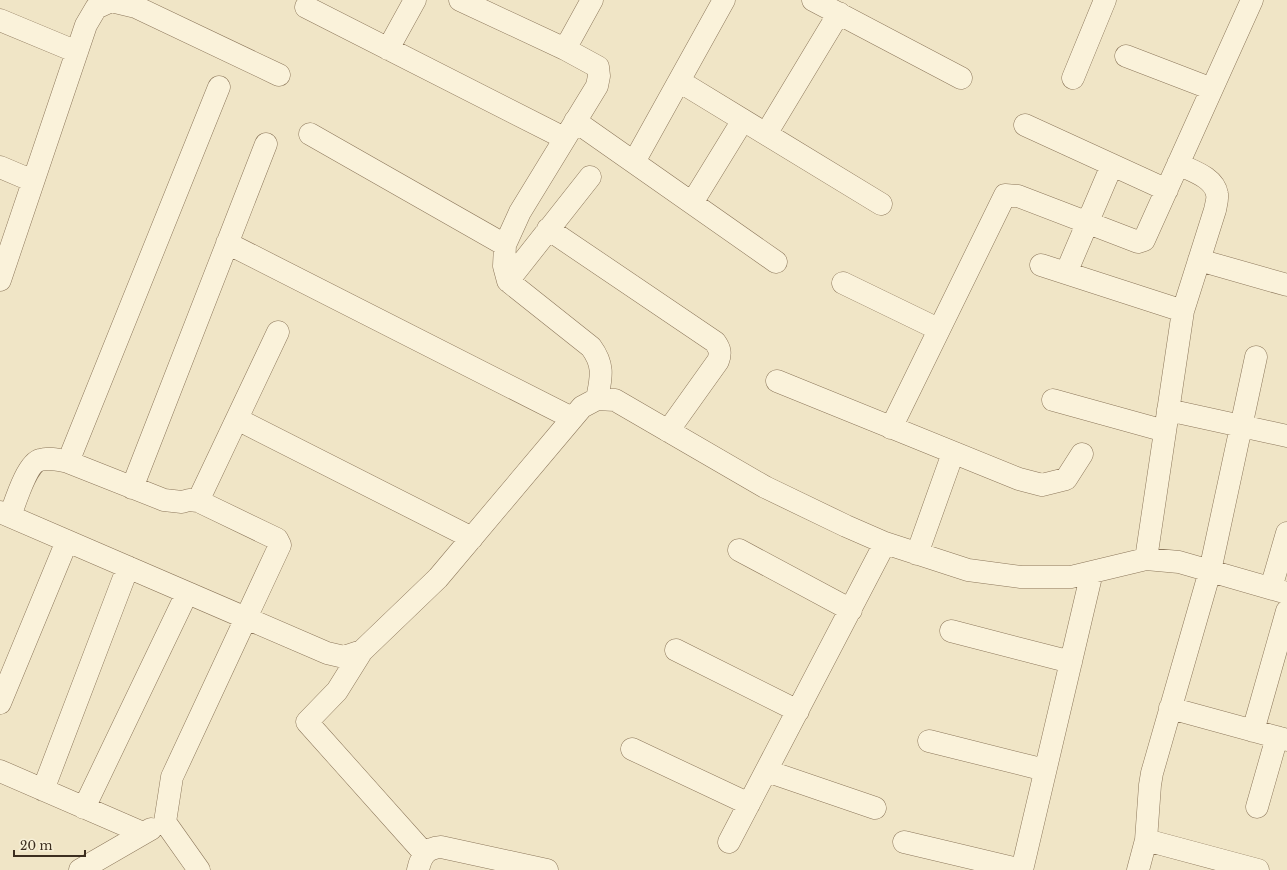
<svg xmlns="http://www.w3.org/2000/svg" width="1287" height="870" font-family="'Libre Baskerville',serif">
	<rect width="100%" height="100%" fill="#f0e5c6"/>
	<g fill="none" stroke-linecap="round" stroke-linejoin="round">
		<defs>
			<path id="minor" d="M460,0L565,49L598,67L599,76L597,86L520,212L505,245L504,266L508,281L591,347C605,366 601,378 597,399
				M813,0L961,78
				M306,7L564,138
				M0,20L77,52
				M388,49L415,0
				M565,49L592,0
				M1126,56L1212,89
				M1073,78L1105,0
				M679,81L881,204
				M575,121L776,262
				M1025,125L1167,190
				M310,134L505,245
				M766,134L839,13
				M634,162L724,0
				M0,167L33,181
				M692,203L743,120
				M548,229L715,342C720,349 721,353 718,361L668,431
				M227,243L572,418
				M1199,260L1287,285
				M1041,265L1183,311
				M1066,273L1112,165
				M0,280L86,25L96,8L111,1L136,7L279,75
				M508,281L590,177
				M843,283L938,329
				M777,381L1019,479L1042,485L1066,479L1082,454
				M1053,400L1165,431
				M1168,410L1287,436
				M237,419L472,538
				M891,428L1005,195L1018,196L1138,242L1144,240L1252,0
				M68,462L219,87
				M132,488L266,144
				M198,501L278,332
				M0,512L327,653L344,657L362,651L438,578L582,407L597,399L615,400L765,487L846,526L885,543L968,570L1021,577H1071L1146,559L1179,562L1287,593
				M10,516C15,503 27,463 40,460C50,457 59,460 68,462L164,500L182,502L189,500L198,501L277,539L280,545L172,777L165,822L199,870
				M739,550L851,610
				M917,554L953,453
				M1146,559L1183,311L1215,210C1216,205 1218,198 1217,194C1214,177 1192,171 1178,164
				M1271,588L1287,533
				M951,631L1071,662
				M676,650L798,711
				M362,651L337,691L307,722L424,853
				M0,703L67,541
				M1170,708L1287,740
				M1253,731L1287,611
				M929,741L1045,770
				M632,749L749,804
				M0,771L143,833
				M767,771L875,808
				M43,790L128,567
				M1257,807L1277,737
				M84,808L187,593
				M1146,840L1258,870
				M729,842L885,543
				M904,842L1022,870
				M80,870L151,829
				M418,870C421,856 426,848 441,847L547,870
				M1022,870L1092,572
				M1138,870L1146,840L1150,785L1152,773L1210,571L1256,357"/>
		</defs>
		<use href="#minor" stroke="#8c775b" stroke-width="23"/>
		<use href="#minor" stroke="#faf2da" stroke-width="22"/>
	</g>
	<path d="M14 850v6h71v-6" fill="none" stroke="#3c2e1f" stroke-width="2"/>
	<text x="20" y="850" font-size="12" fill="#3c2e1f" stroke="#f7efd6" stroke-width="3" paint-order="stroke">20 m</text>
</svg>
